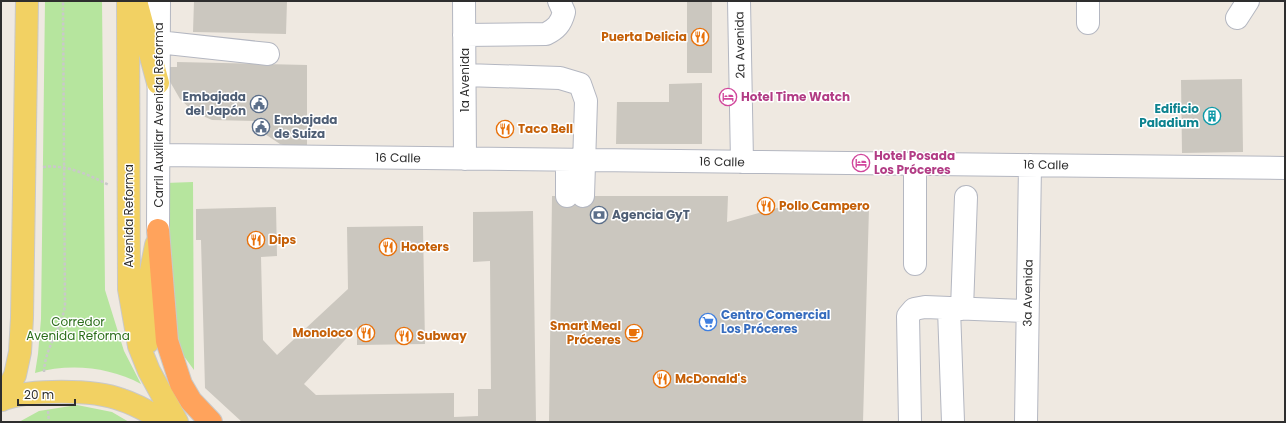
<svg xmlns="http://www.w3.org/2000/svg" width="1286" height="423" font-family="Poppins,sans-serif">
	<rect width="100%" height="100%" fill="#efe9e1"/>
	<path fill="#b6e59e" d="M45,1H102L105,290L124,351L141,384C109,367 70,363 35,373L38,354L41,319Z
		M193,182L194,370L178,348L165,183Z
		M77,405L112,412L129,422H19L39,411Z"/>
	<path fill="#cbc7bf" d="M194,1H287L286,34L193,32Z
		M687,1H712V73H687Z
		M177,62L307,65V146L289,147L280,144L265,134L258,121L212,120L194,112L180,99L169,80L167,67H177Z
		M1242,79L1243,152L1182,153L1181,80Z
		M702,83V144H616L617,102H669V84Z
		M552,196H728L727,222L784,206L869,208L863,422H549Z
		M276,207L277,256L261,257L263,340L277,355L348,289L347,227L423,226L425,344L357,345V327L304,384L316,395L454,393V417L478,416V389H491L490,261L473,262V212L533,211L536,422H242L205,388L201,240H196V209Z"/>
	<g fill="none" stroke-linecap="round" stroke-linejoin="round">
		<defs>
			<path id="minor" d="M464,1L465,159
				M739,1L742,162
				M1088,1V23
				M1237,18L1248,1
				M464,35L546,34C556,29 561,24 564,12L559,1
				M158,42L268,54
				M465,75L560,78L580,84L586,101L583,196
				M159,155L1285,168
				M567,160V196
				M915,164V264
				M158,230L159,1
				M949,309L953,422
				M962,309L966,197
				M910,422L908,316L914,309L925,307L1027,311
				M1026,422L1030,165"/>
			<path id="major" d="M128,1L129,289L139,346L149,371L177,422
				M136,1L158,83
				M148,342L150,276L156,245
				M1,400C29,389 94,389 122,400C138,405 152,414 166,422
				M2,400L15,375L20,352L22,318L27,1"/>
			<path id="highway" d="M158,230L167,341L181,384L191,401L211,422"/>
		</defs>
		<use href="#minor" stroke="#b4b7c1" stroke-width="24"/>
		<use href="#major" stroke="#c9c9c9" stroke-width="24"/>
		<use href="#highway" stroke="#c9c9c9" stroke-width="24"/>
		<path stroke="#c9c9c9" stroke-width="2.5" stroke-dasharray="3 2" stroke-linecap="butt" d="M43,167C66,164 89,175 109,185
			M44,372C45,347 61,330 65,306L63,1
			M48,411L49,422"/>
		<use href="#minor" stroke="#fff" stroke-width="22"/>
		<use href="#major" stroke="#f2d163" stroke-width="22"/>
		<use href="#highway" stroke="#ffa35c" stroke-width="22"/>
	</g>
	<defs>
		<symbol id="restaurant-ring" viewBox="-11 -11 22 22"><circle r="9.5" fill="#fff" stroke="#e8710a" stroke-width="1.5"/><path d="M-5-6h1v4h1v-4h1v4h1v-4h1v5L-1.5 .5V6h-2V.5L-5-1ZM5-6V6H3V1.5H1.5Q1.5-4 5-6Z" fill="#e8710a"/></symbol>
		<symbol id="hotel-ring" viewBox="-11 -11 22 22"><circle r="9.5" fill="#fff" stroke="#d1479c" stroke-width="1.5"/><path d="M-6-4.5h1.5V1H6V5H4.5V3h-9V5H-6ZM-4 0a1.8 1.8 0 1 1 3.6 0ZM.5 0V-2.5h3Q6-2.5 6 0Z" fill="#d1479c"/></symbol>
		<symbol id="civic-ring" viewBox="-11 -11 22 22"><circle r="9.5" fill="#fff" stroke="#5c6f8a" stroke-width="1.5"/><path d="M-.6-6.5H3V-4.5H.6V-3L4-1V1h2V6H-6V1h2V-1L-.6-3ZM-1.2 2.5V6h2.4V2.5Z" fill="#5c6f8a"/></symbol>
		<symbol id="building-ring" viewBox="-11 -11 22 22"><circle r="9.5" fill="#fff" stroke="#0f9aa8" stroke-width="1.5"/><path d="M-4-6H4V6H1V3H-1V6H-4ZM-2.5-4.3h1.7v1.8h-1.7ZM.8-4.3h1.7v1.8H.8ZM-2.5-1h1.7V.8h-1.7ZM.8-1h1.7V.8H.8Z" fill="#0f9aa8"/></symbol>
		<symbol id="bank-ring" viewBox="-11 -11 22 22"><circle r="9.5" fill="#fff" stroke="#5c6f8a" stroke-width="1.5"/><path d="M-6-4H6V4H-6ZM0-2.3a2.3 2.3 0 1 0 0 4.6a2.3 2.3 0 1 0 0-4.6Z" fill="#5c6f8a"/></symbol>
		<symbol id="supermarket-ring" viewBox="-11 -11 22 22"><circle r="9.5" fill="#fff" stroke="#3f7fe0" stroke-width="1.5"/><path d="M-6-5.5h2.5l.6 2H6L4.5 2H-2.5L-4.4-4H-6ZM-1.5 3.2a1.3 1.3 0 1 0 .1 0ZM3 3.2a1.3 1.3 0 1 0 .1 0Z" fill="#3f7fe0"/></symbol>
		<symbol id="cafe-ring" viewBox="-11 -11 22 22"><circle r="9.5" fill="#fff" stroke="#e8710a" stroke-width="1.5"/><path d="M-5.5-4.5H6V0H3Q3 3.5 0 3.5H-2.5Q-5.5 3.5-5.5 0ZM3-3.2v2h1.7v-2ZM-6 4.5H4V6H-6Z" fill="#e8710a"/></symbol>
	</defs>
	<g fill-rule="evenodd">
		<use href="#restaurant-ring" x="690" y="27" width="20" height="20"/>
		<use href="#hotel-ring" x="718" y="87" width="20" height="20"/>
		<use href="#civic-ring" x="249" y="94" width="20" height="20"/>
		<use href="#building-ring" x="1202" y="106" width="20" height="20"/>
		<use href="#civic-ring" x="251" y="117" width="20" height="20"/>
		<use href="#restaurant-ring" x="495" y="119" width="20" height="20"/>
		<use href="#hotel-ring" x="851" y="153" width="20" height="20"/>
		<use href="#restaurant-ring" x="756" y="196" width="20" height="20"/>
		<use href="#bank-ring" x="589" y="205" width="20" height="20"/>
		<use href="#restaurant-ring" x="246" y="230" width="20" height="20"/>
		<use href="#restaurant-ring" x="378" y="237" width="20" height="20"/>
		<use href="#supermarket-ring" x="698" y="312" width="20" height="20"/>
		<use href="#restaurant-ring" x="356" y="323" width="20" height="20"/>
		<use href="#cafe-ring" x="624" y="323" width="20" height="20"/>
		<use href="#restaurant-ring" x="394" y="326" width="20" height="20"/>
		<use href="#restaurant-ring" x="652" y="369" width="20" height="20"/>
	</g>
	<g text-anchor="middle" stroke-width="3" stroke-linejoin="round" paint-order="stroke">
		<g font-size="12" font-weight="bold" fill="#c56008" stroke="#fff" text-anchor="start">
			<text x="687" y="41" text-anchor="end">Puerta Delicia</text>
			<text x="518" y="133">Taco Bell</text>
			<text x="779" y="210">Pollo Campero</text>
			<text x="269" y="244">Dips</text>
			<text x="401" y="251">Hooters</text>
			<text x="621" y="330" text-anchor="end">Smart Meal<tspan x="621" dy="14">Próceres</tspan></text>
			<text x="353" y="337" text-anchor="end">Monoloco</text>
			<text x="417" y="340">Subway</text>
			<text x="675" y="383">McDonald's</text>
		</g>
		<g font-size="12" fill="#2e2e2e" stroke="#fff">
			<text transform="translate(740 45) rotate(-91)" y="4">2a Avenida</text>
			<text transform="translate(465 80) rotate(-90)" y="4">1a Avenida</text>
			<text transform="translate(159 115) rotate(-90)" y="4">Carril Auxiliar Avenida Reforma</text>
			<text transform="translate(398 158) rotate(1)" y="4">16 Calle</text>
			<text transform="translate(722 162) rotate(1)" y="4">16 Calle</text>
			<text transform="translate(1046 165) rotate(1)" y="4">16 Calle</text>
			<text transform="translate(129 216) rotate(-90)" y="4">Avenida Reforma</text>
			<text transform="translate(1028 293) rotate(-89)" y="4">3a Avenida</text>
		</g>
		<g font-size="12" font-weight="bold" fill="#4e5e75" stroke="#fff" text-anchor="start">
			<text x="246" y="101" text-anchor="end">Embajada<tspan x="246" dy="14">del Japón</tspan></text>
			<text x="274" y="124">Embajada<tspan x="274" dy="14">de Suiza</tspan></text>
			<text x="612" y="219">Agencia GyT</text>
		</g>
		<g font-size="12" font-weight="bold" fill="#b23c85" stroke="#fff" text-anchor="start">
			<text x="741" y="101">Hotel Time Watch</text>
			<text x="874" y="160">Hotel Posada<tspan x="874" dy="14">Los Próceres</tspan></text>
		</g>
		<g font-size="12" font-weight="bold" fill="#0d838f" stroke="#fff" text-anchor="end">
			<text x="1199" y="113">Edificio<tspan x="1199" dy="14">Paladium</tspan></text>
		</g>
		<g font-size="12" font-weight="bold" fill="#366cbe" stroke="#fff" text-anchor="start">
			<text x="721" y="319">Centro Comercial<tspan x="721" dy="14">Los Próceres</tspan></text>
		</g>
		<g font-size="12" fill="#2c6e1b" stroke="#fff">
			<text x="78" y="326">Corredor<tspan x="78" dy="14">Avenida Reforma</tspan></text>
		</g>
	</g>
	<rect width="1286" height="423" fill="none" stroke="#2e2e2e" stroke-width="4"/>
	<path d="M18 399v6h57v-6" fill="none" stroke="#2e2e2e" stroke-width="2"/>
	<text x="24" y="399" font-size="12" fill="#2e2e2e" stroke="#ffffff" stroke-width="3" paint-order="stroke">20 m</text>
</svg>
